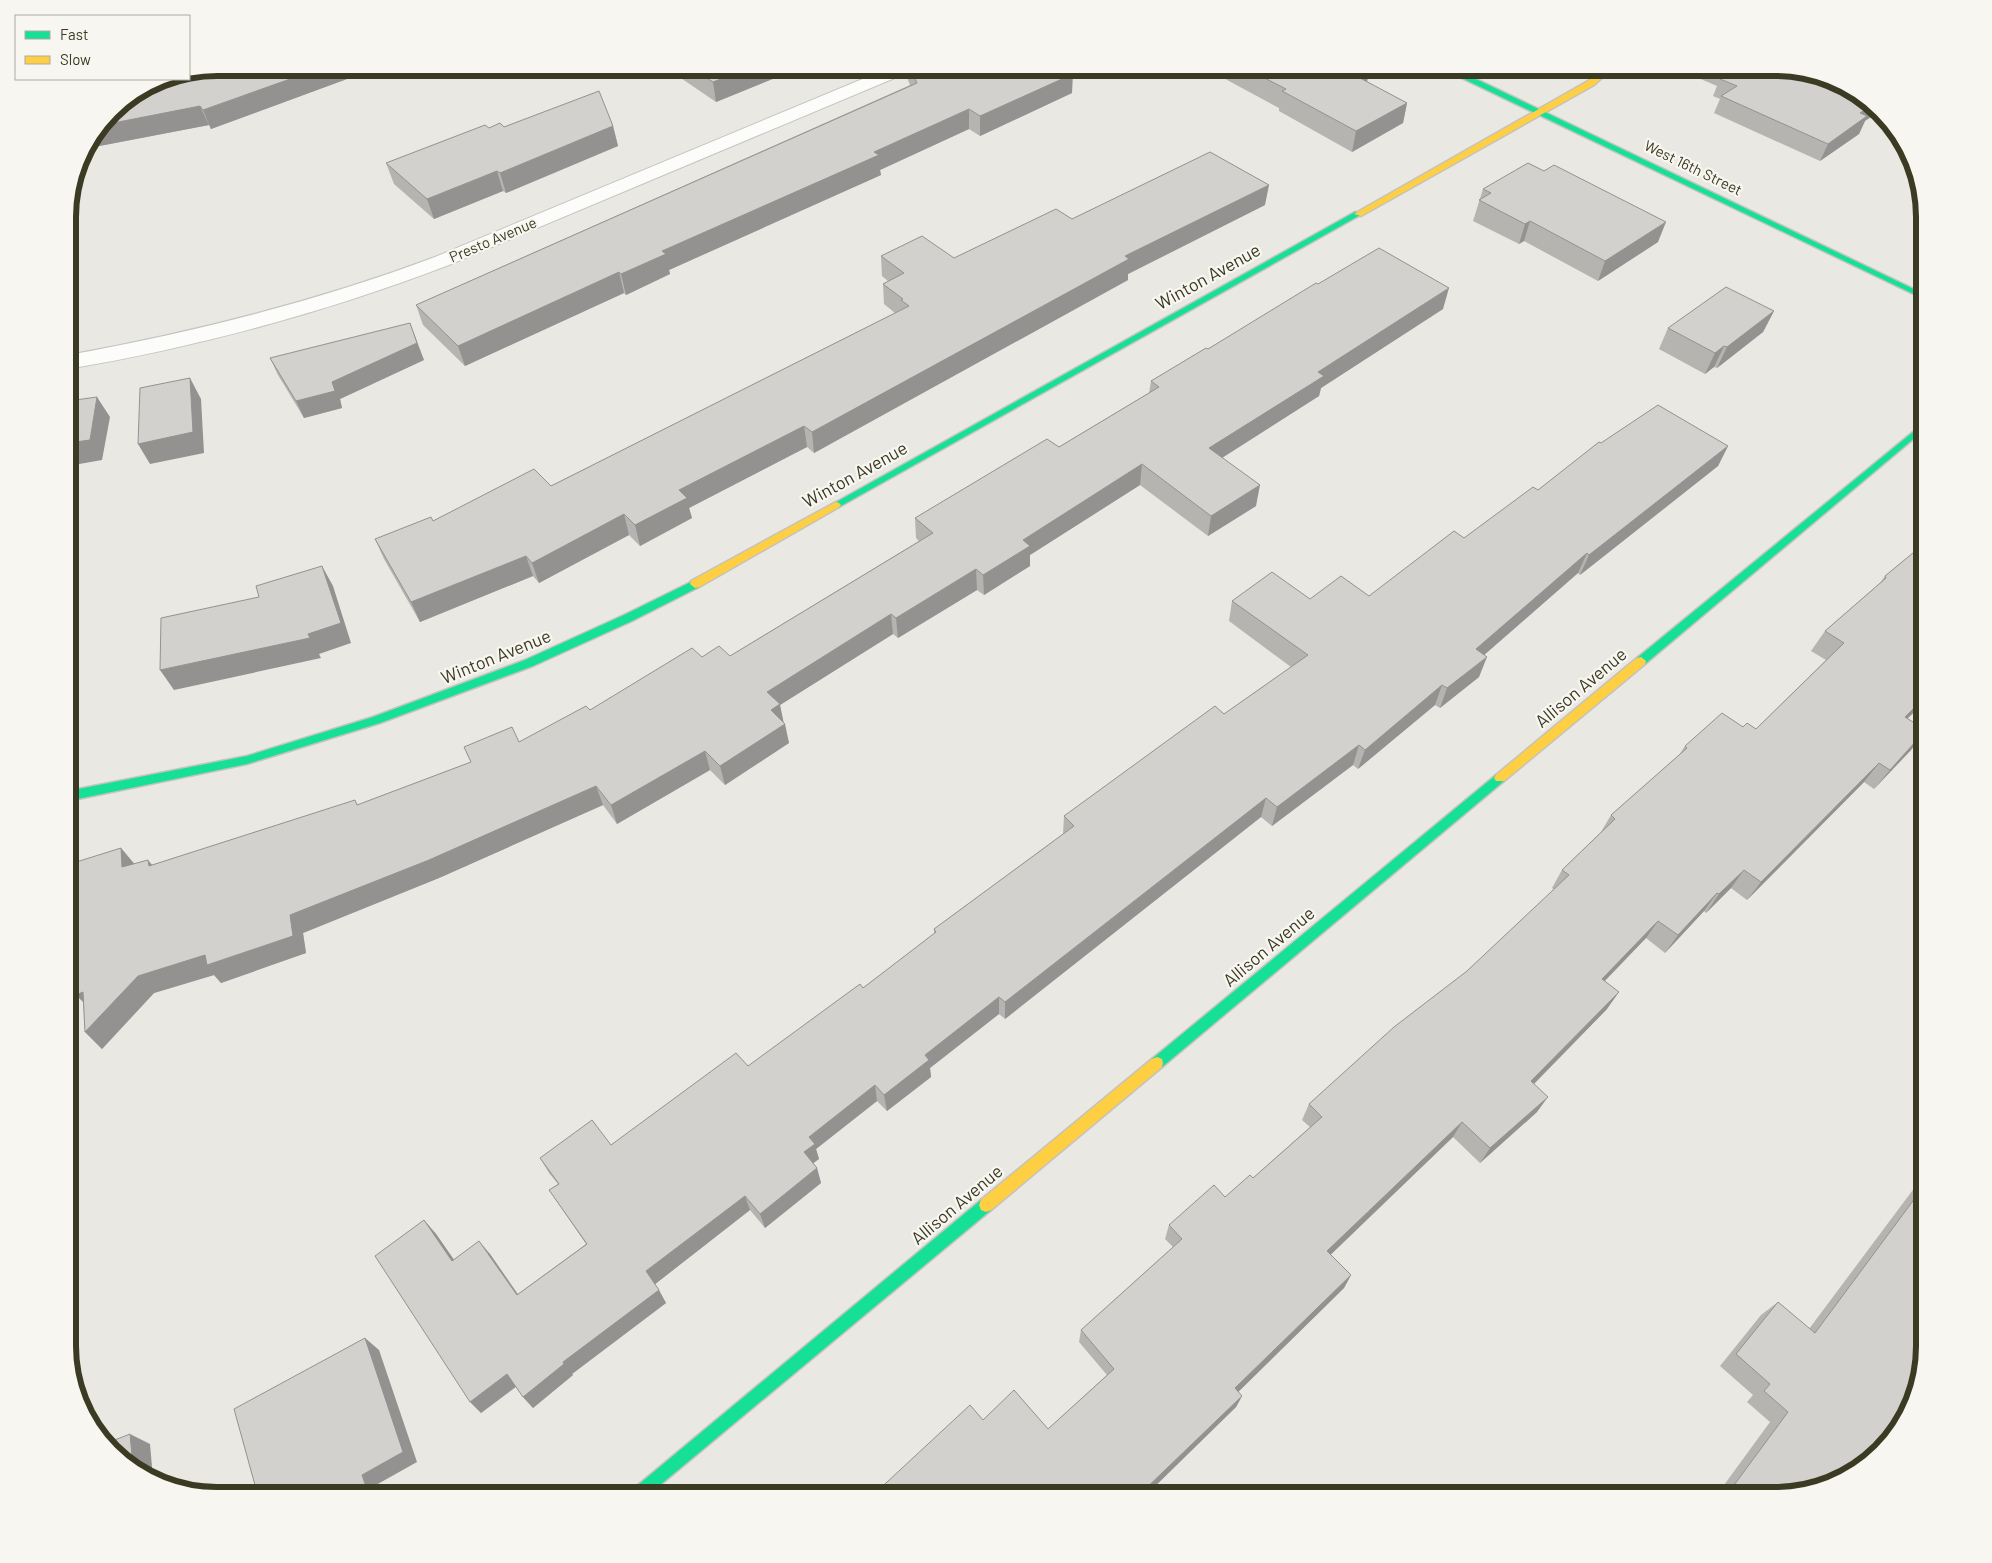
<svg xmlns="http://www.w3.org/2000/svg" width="1992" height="1563" font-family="Barlow,sans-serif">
	<rect width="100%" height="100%" fill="#e9e8e3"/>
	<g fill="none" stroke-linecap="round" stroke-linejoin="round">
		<defs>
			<path id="street" d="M889,68H912L909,72L449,265C326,312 198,347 68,369V355C194,332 315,302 435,257Z"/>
			<path id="fast" d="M1445,68H1453L1924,294V299L1445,70Z
				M1355,212L1362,214L839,507H833L831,505Z
				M1924,423V430L1645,664H1637L1636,661L1637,658Z
				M695,580L699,581L700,584L699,587L632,621L533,666L380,723L247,764L68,801V791L247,756L373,717L525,660L624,615Z
				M1500,774L1504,775L1506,778L1504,781L1162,1067L1157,1069L1152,1067L1151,1063L1152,1059L1496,775Z
				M986,1198L991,1200L993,1205L991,1210L648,1495H630L632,1490L981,1200Z"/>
			<path id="slow" d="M1605,68H1613L1594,85L1361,216L1354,214L1588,81Z
				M836,502L839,503L841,505L839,507L699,587L695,588L690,584L691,581Z
				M1641,657L1646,661L1645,664L1504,781H1496L1494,778L1496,775L1637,658Z
				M1157,1057L1162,1059L1163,1063L1162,1067L991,1210L986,1212L981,1210L979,1205L981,1200L1152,1059Z"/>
		</defs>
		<use href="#street" stroke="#c5c4bf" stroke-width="2"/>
		<use href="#fast" stroke="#c4c3bd" stroke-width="3"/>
		<use href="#slow" stroke="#c4c3bd" stroke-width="3"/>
		<use href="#street" fill="#fcfcfb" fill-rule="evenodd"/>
		<use href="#fast" fill="#16e098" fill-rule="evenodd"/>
		<use href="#slow" fill="#ffcf43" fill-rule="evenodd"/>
	</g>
	<path fill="#b5b4b0" d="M217,68H412L382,78L377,74L371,76L366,72L211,129L209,125L89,148Z
		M672,68H810L784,79L780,76L716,102L672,72Z
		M906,68H1062L1072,93L980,136L969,129L880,170L881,175L669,270L670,274L626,295L624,293L465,366L423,325L416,305L910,85L906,75Z
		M1205,68H1357L1369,73L1367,82L1407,103L1403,123L1352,152L1279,111V108Z
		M1691,68H1775L1865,121L1859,134L1820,161L1714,113L1720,99L1713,96L1717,86L1689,74Z
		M613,126L618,146L506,193L503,191L434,219L394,184L386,163L489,128L504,127Z
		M1483,189L1658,242L1598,281L1524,241L1519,244L1473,221Z
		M1918,190L1922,205L1912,201Z
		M1265,205L1128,274V280L814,453L807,447L689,508L692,518L640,546L629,535L539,583L533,576L420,622L384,559L375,539L551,486L895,313L884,304L883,284L888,281L882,276L881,256L954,258L1072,219Z
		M1318,284L1443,309L1321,388L1319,396L1222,458L1256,506L1208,536L1140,485L1030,555V566L984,595L977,590L898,638L893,634L780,705L783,722L789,743L725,785L710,770L617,824L603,805L439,878L303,933L306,953L221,983L214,975L154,993L102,1049L85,1032L83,1002L76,995L121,848L134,864L152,865L358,805L471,762L464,747L519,742L590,710L702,657L730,656L919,541L916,538L915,518L1059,447L1149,393L1151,381L1208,349Z
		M1774,311L1763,332L1717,368L1714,367L1705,374L1659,349L1668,328Z
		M270,358L424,360L340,399L342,408L304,418L278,375Z
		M1601,443L1728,446L1718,466L1580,575L1578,573L1484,655L1479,677L1440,708L1435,705L1358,769L1353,765L1272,826L1261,817L1005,1019L999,1014L930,1068L931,1077L887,1111L877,1101L816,1149L819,1159L813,1163L817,1168L821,1183L765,1228L750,1210L655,1284L666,1303L572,1374L573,1375L533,1408L523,1397L516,1387L481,1413L424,1220L436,1234L454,1260L490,1254L518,1294L586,1244L549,1190L558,1184L549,1173L540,1158L611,1145L748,1066L863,988L934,934V929L1063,834L1064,816L1224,714L1291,667L1229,621L1232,601L1310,599L1369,596L1464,538L1538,490Z
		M1919,548L1908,719L1924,733L1911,750L1874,789L1864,782L1747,900L1731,888L1706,913L1704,911L1665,953L1646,938L1605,981L1607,1009L1534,1084L1537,1112L1480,1163L1453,1137L1330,1255L1351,1275L1344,1288L1238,1392L1242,1396L1236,1407L1145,1496H872L983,1420L1048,1429L1107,1375L1079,1342L1081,1330L1173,1247L1165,1239L1169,1225L1225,1197L1253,1178L1310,1127L1302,1120L1309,1104L1467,971L1554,890L1552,888L1562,870L1601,832L1611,815L1679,755L1685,746L1743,727L1756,729L1826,660L1811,651L1825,631L1880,583L1885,576Z
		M1924,1175V1346L1775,1496H1716L1770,1422L1747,1402L1753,1395L1720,1366L1761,1315L1778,1302L1809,1329Z"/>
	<path fill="#939290" d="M321,68H364L366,72L211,129L203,110Z
		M368,68H375L377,74L371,76Z
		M378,68H412L382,78Z
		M749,68H779L780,76L716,102L713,82Z
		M782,68H810L784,79Z
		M1369,73L1364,93L1360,78Z
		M1073,74L1072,93L980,136V116Z
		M1407,103L1403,123L1352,152L1356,131Z
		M1873,104L1879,112L1865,121L1859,134L1820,161L1828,144L1860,113Z
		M200,106L209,125L89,148L88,145L103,125Z
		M969,109V129L880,170L881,175L669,270L670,274L626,295L621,274L662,251L874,152Z
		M613,126L618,146L506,193L500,173Z
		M497,171L503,191L434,219L427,199Z
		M1269,185L1265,205L1128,274V280L814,453L812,432L1125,256Z
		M1530,221L1524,241L1519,244L1525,224Z
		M1666,222L1658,242L1598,281L1605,261Z
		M619,272L624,293L465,366L458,346Z
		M1449,288L1443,309L1321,388L1319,396L1206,468L1209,448L1318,372Z
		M1774,311L1763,332L1717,368L1727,347Z
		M410,323L424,360L340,399L342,408L304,418L296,401L332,382Z
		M1724,346L1714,367L1705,374L1715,353Z
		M190,378L201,399L204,453L150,464L138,444Z
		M97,397L110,417L102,460L68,466V443Z
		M804,426L807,447L689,508L692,518L640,546L635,525L679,490Z
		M1728,446L1718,466L1580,575L1589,555Z
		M1142,464L1140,485L1030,555V566L984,595L983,575L1023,540Z
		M1260,485L1256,506L1208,536L1211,516Z
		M624,514L629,535L539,583L532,563Z
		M1587,553L1578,573L1468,669L1476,649Z
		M526,556L533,576L420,622L411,602Z
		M322,566L333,586L351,643L319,654L321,658L174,690L160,670L308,634Z
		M976,569L977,590L898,638L896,618Z
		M891,614L893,634L780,705L784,724L774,729L767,692Z
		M68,620L74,629L68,669Z
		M1487,657L1479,677L1440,708L1447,688Z
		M1442,685L1435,705L1358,769L1365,750Z
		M1924,698V703L1889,736L1905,717Z
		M785,724L789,743L725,785L720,766Z
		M1924,732L1911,750L1874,789L1890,770Z
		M1359,745L1353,765L1272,826L1277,807Z
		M705,751L710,770L617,824L611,805Z
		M1879,763L1864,782L1747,900L1761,882Z
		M596,786L603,805L439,878L303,933L306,953L221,983L214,975L154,993L102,1049L85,1032L138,976L290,915Z
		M1266,798L1261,817L1005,1019V1002Z
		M121,848L137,867H122Z
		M148,860L163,878L149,866Z
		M1744,870L1731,888L1706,913L1719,894Z
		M1717,893L1704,911L1665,953L1678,935Z
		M1658,921L1646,938L1590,996L1602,979Z
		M83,992L94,1012L76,995Z
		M1619,992L1607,1009L1521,1097L1531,1081Z
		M999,997V1014L930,1068L931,1077L887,1111L884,1095L925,1055Z
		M875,1085L877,1101L816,1149L819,1159L808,1167L804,1152L809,1137Z
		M1548,1097L1537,1112L1480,1163L1490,1148Z
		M1462,1122L1453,1137L1320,1265L1327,1251Z
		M817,1168L821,1183L765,1228L760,1214Z
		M745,1196L750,1210L654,1285L646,1271Z
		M424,1220L436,1234L464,1274L452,1261Z
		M479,1241L490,1254L527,1308L517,1295Z
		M1351,1275L1344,1288L1230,1400L1235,1388Z
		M659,1290L666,1303L572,1374L573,1375L533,1408L523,1397L563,1362Z
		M365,1338L379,1350L417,1462L376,1485L380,1496H369L362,1475Z
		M507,1374L518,1385L481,1413L470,1402Z
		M1242,1396L1236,1407L1145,1496H1138Z
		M130,1434L150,1444L153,1478L133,1467Z"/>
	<path fill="#d2d1cd" stroke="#939290" d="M217,68H321L203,110L200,106L103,125L118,105L160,79H189V73Z
		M691,68H749L713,82Z
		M910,68H1062L1073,74L980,116L969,109L874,152L879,155L662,251L666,254L621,274L619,272L458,346L416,305L917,83Z
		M1245,68H1357L1369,73L1360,78L1407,103L1356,131L1282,91L1286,89Z
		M1720,68H1775L1823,76L1873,104L1860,113L1867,116L1828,144L1721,96L1737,86L1720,79L1731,72Z
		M599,91L613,126L500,173L497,171L427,199L386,163L485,125L489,128L500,123L504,127Z
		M1210,152L1269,185L1125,256L1129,259L812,432L804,426L679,490L687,498L635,525L624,514L532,563L526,556L411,602L375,539L431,517L433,521L534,469L551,486L909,306L901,300L903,299L883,284L904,273L881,256L922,236L954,258L1056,209L1072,219Z
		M1528,163L1544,171L1554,165L1666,222L1605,261L1530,221L1525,224L1479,200L1491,193L1483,189Z
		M1379,248L1449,288L1318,372L1324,376L1209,448L1260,485L1211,516L1142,464L1023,540L1030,546L983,575L976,569L896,618L891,614L767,692L780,704L771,710L785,724L720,766L705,751L611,805L596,786L429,860L290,915L293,936L207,965L205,955L138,976L85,1032L83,992L76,995L73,863L121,848L122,867L148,860L149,866L355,800L357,805L471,762L464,747L512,727L519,742L586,706L590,710L692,648L702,657L719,646L730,656L933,533L915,518L1047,439L1059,447L1159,387L1151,381L1206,348L1208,349L1316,283L1318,284Z
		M1726,287L1774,311L1727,347L1724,346L1715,353L1668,328Z
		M410,323L417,343L332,382L335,391L296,401L270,358Z
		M190,378L193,432L138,444L140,388Z
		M97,397L90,440L68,443V401Z
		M1658,405L1728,446L1589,555L1587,553L1476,649L1487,657L1447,688L1442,685L1365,750L1359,745L1277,807L1266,798L1005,1002L999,997L925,1055L929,1060L884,1095L875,1085L809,1137L815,1144L804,1152L817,1168L760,1214L745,1196L646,1271L659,1290L563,1362L564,1364L523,1397L507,1374L470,1402L375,1256L424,1220L452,1261L479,1241L517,1295L587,1244L549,1190L559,1184L540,1158L592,1120L611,1145L736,1053L748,1066L860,984L863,988L936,932L934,929L1074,826L1064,816L1215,706L1224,714L1308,655L1232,601L1272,572L1310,599L1341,576L1369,596L1454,531L1464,538L1533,487L1538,490L1599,442L1601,443Z
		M1919,548L1924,551V698L1905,717L1924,729V732L1890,770L1879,763L1761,882L1744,870L1719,894L1717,893L1678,935L1658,921L1602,979L1619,992L1531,1081L1548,1097L1490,1148L1462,1122L1327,1251L1351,1275L1235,1388L1242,1396L1138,1496H872L970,1405L983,1420L1014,1390L1048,1429L1114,1369L1081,1330L1182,1239L1169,1225L1214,1185L1225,1197L1250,1175L1253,1178L1322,1117L1309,1104L1394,1027L1467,971L1569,875L1562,870L1615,819L1611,815L1687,748L1685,746L1722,713L1743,727L1747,723L1756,729L1844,643L1825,631L1886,578L1885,576Z
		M322,566L341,623L308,634L310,638L160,670L161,618L259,597L256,586Z
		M1924,1186V1346L1913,1403L1888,1444L1841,1480L1775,1496H1726L1788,1412L1764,1391L1770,1384L1736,1354L1778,1302L1815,1333Z
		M365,1338L403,1452L362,1475L369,1496H258L234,1409Z
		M130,1434L133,1467L119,1459L107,1443Z"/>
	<g text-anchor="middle" stroke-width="4.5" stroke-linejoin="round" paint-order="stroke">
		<g font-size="15" fill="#3b3a22" stroke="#f8f6f1">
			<text transform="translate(1693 168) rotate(26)" y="5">West 16th Street</text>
			<text transform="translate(493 240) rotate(-23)" y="5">Presto Avenue</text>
		</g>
		<g font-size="18" fill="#3b3a22" stroke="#f8f6f1">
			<text transform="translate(1208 277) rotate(-29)" y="6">Winton Avenue</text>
			<text transform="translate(855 475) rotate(-29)" y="6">Winton Avenue</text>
			<text transform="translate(496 657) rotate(-22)" y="6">Winton Avenue</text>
			<text transform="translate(1581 688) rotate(-40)" y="6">Allison Avenue</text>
			<text transform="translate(1269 947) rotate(-40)" y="6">Allison Avenue</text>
			<text transform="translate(957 1205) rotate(-40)" y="6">Allison Avenue</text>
		</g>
	</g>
	<path d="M0 0H1992V1563H0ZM217 76H1775A141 141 0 0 1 1916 217V1346A141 141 0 0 1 1775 1487H217A141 141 0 0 1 76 1346V217A141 141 0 0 1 217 76Z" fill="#f8f6f1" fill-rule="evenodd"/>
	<path fill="none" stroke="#3b3a22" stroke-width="6" d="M217 76H1775A141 141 0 0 1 1916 217V1346A141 141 0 0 1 1775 1487H217A141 141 0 0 1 76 1346V217A141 141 0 0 1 217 76Z"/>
	<rect x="15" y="15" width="175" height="65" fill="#f8f6f1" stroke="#acab9e"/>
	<rect x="25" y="31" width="25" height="8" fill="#16e098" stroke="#acab9e"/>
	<text x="60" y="40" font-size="15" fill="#3b3a22">Fast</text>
	<rect x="25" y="56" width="25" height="8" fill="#ffcf43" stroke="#acab9e"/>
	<text x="60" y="65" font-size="15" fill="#3b3a22">Slow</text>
</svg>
